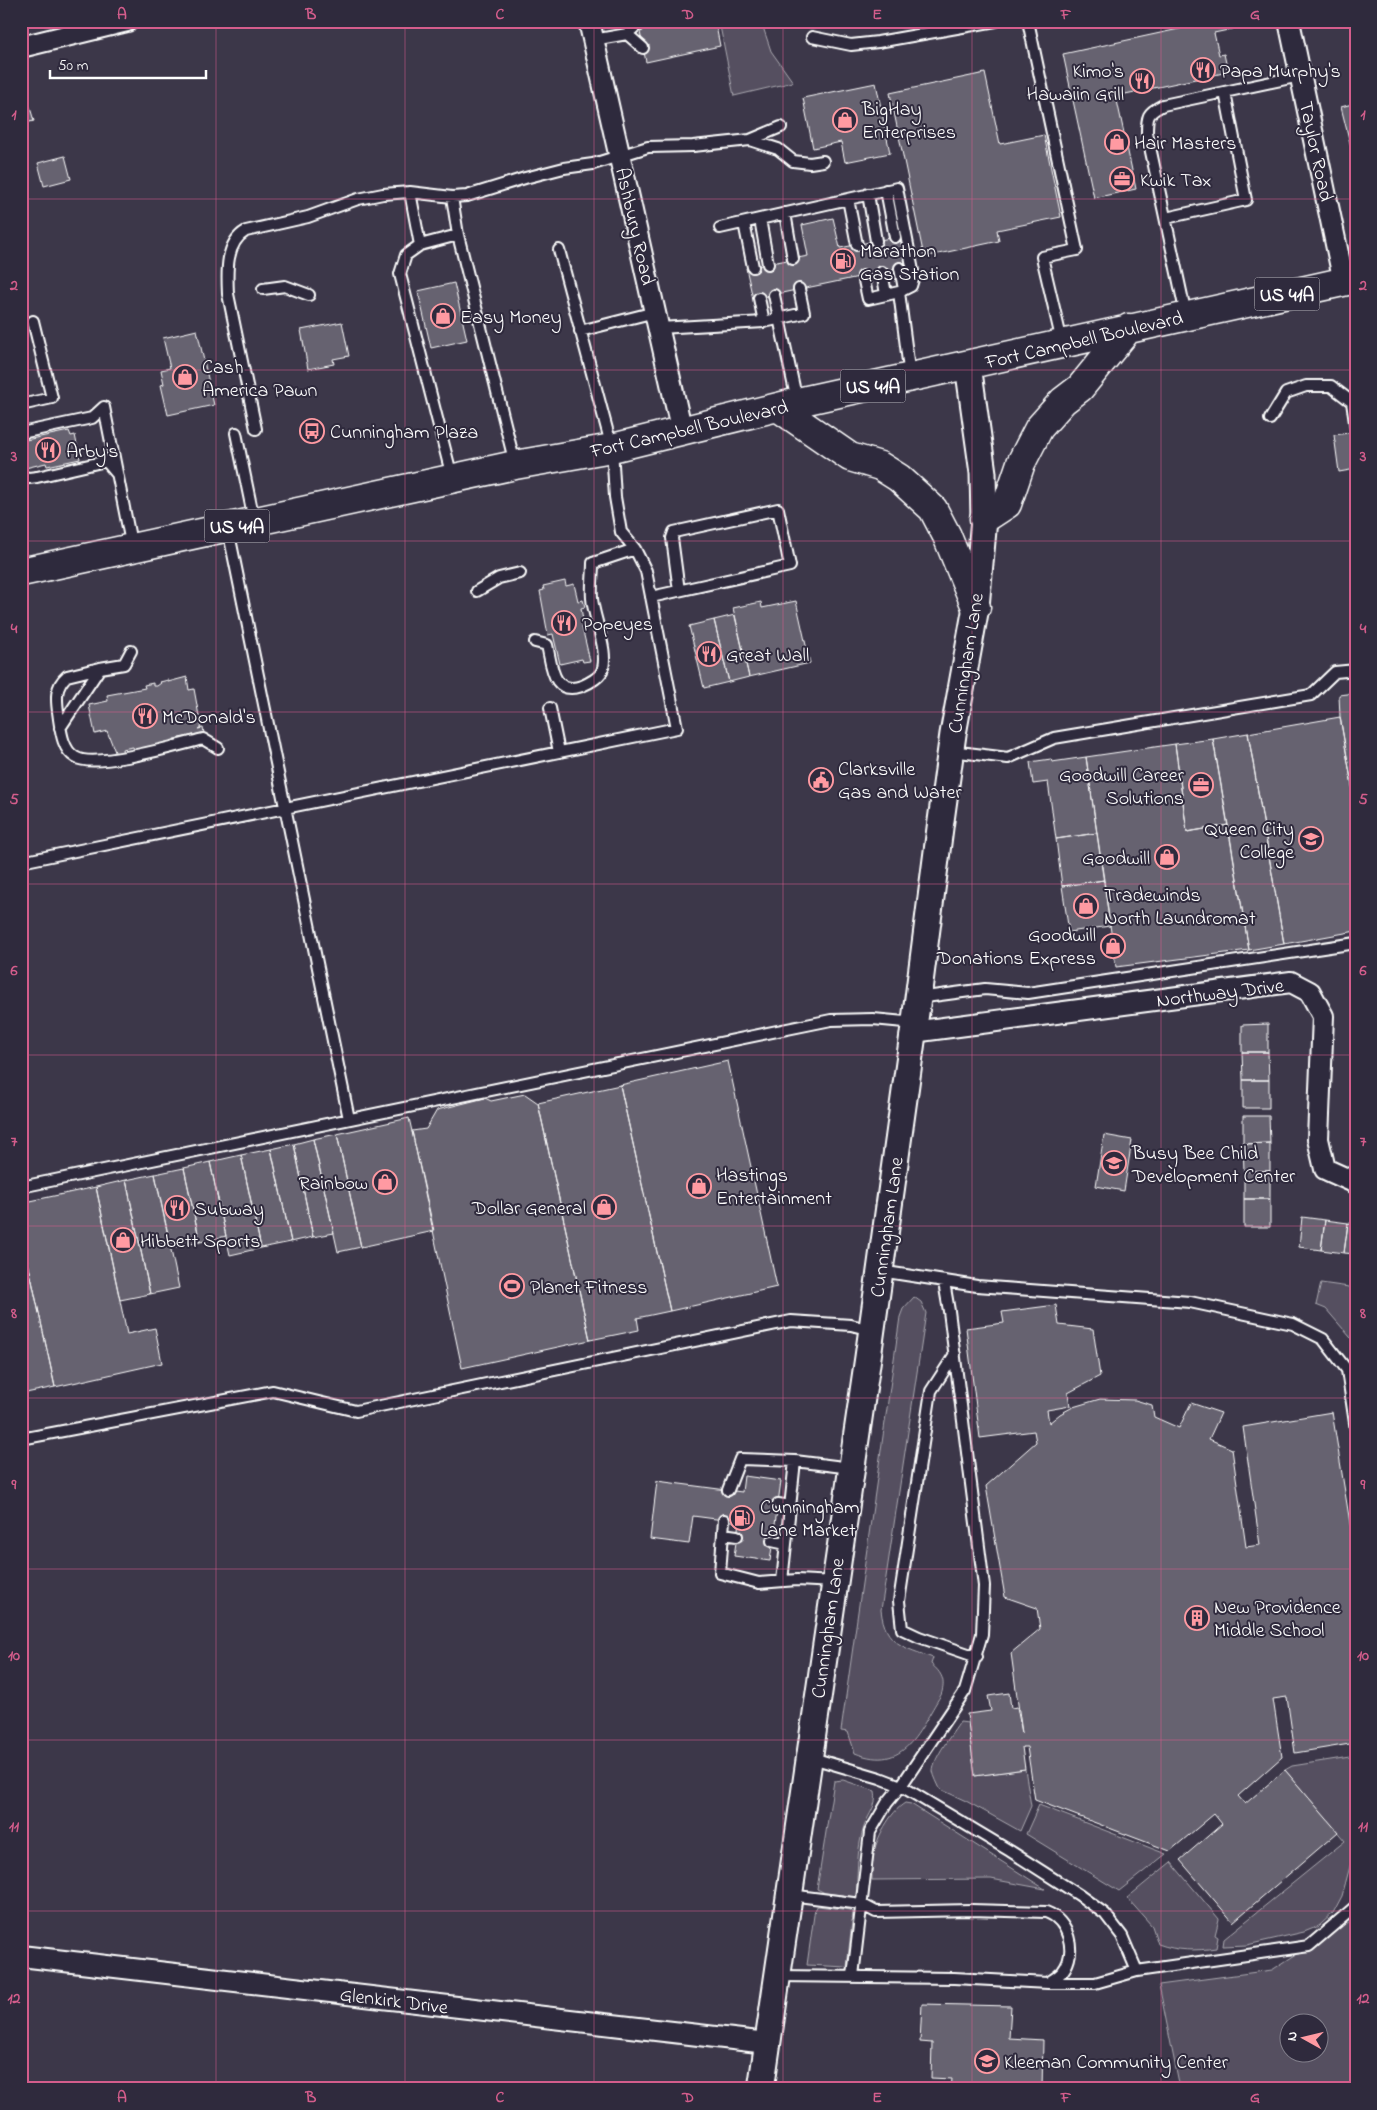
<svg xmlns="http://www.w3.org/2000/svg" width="1377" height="2110" font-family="'Indie Flower',sans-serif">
	<rect width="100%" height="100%" fill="#3c3749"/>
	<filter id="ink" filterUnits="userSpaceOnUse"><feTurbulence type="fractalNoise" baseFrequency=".02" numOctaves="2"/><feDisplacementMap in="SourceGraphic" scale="10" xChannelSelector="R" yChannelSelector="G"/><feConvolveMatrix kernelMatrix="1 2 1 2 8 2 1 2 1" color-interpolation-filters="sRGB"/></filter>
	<g filter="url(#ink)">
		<path fill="#555060" stroke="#aaa8b0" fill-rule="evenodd" d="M719,21H761L771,51L793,82L734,96Z
			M1321,1283L1356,1288V1344L1326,1309L1316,1305Z
			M914,1297L921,1302L926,1313L881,1610C885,1645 904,1647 933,1658L931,1664C942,1673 946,1681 941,1695C918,1731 906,1773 855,1753L848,1732L841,1731L900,1317L903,1309Z
			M960,1722L968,1723L975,1776L1025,1769L1031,1806L1020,1831L966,1801L940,1789C938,1784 934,1777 933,1771C933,1758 953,1733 960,1722Z
			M1356,1756V1844L1342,1896L1333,1913L1319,1926L1304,1932L1247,1945L1223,1946L1224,1939L1345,1841L1285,1770L1292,1766Z
			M843,1780L875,1791C878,1806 868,1814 864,1827C856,1849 858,1875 856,1897L825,1893L817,1889L834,1781Z
			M905,1803L911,1804L1045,1889L991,1879L872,1880C872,1873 872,1864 873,1856C876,1839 890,1812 905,1803Z
			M1039,1805L1166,1854L1119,1891L1026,1834Z
			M1171,1862L1219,1919L1215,1935L1218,1937L1216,1948C1196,1951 1177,1951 1158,1944L1152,1926L1127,1898Z
			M818,1906L850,1910L853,1912L847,1967L807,1965L815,1908Z
			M1356,1906V2089H1180L1159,1985L1272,1970L1309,1946ZM1290,2022H1320V2052H1290Z"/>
		<path fill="#666270" stroke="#fff" d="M640,21H715L720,46L646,62L640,32L643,31Z
			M1216,21H1232L1233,29L1214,33L1219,55L1224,54L1228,72L1116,96L1136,189L1094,198L1063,54Z
			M985,73L1000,144L1044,135L1061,217L997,230L999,241L924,257L890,93Z
			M876,83L890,153L845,162L841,142L813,148L803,98Z
			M26,94L34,121L21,124V95Z
			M1356,103V150L1352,151L1341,107Z
			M65,156L71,179L44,186L38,163Z
			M833,218L840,248L900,236L907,267L753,299L746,268L808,256L802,225Z
			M454,283L467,340L431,348L418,291Z
			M342,322L349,356L333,359L334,364L308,369L301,330Z
			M197,330L214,405L168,415L161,385L164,384L161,370L170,368L163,338Z
			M69,431L71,436L75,435L80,459L47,466L46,463L21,469V441Z
			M1356,432V469L1339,472L1334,435Z
			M565,581L566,586L574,584L578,601L583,600L585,607L581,608L584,626L582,627L590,661L583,662L582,659L560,664L553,634L548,635L540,591L544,590L543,586Z
			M796,601L810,663L749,677L733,608L761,602L762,608Z
			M735,615L749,677L729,682L714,620Z
			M714,620L729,682L704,688L689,626Z
			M187,677L189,690L194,689L201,727L198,729L203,728L204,733L174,739L175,745L136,753L133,747L122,749L123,756L117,757L107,731L95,734L89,705L108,701L107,695L145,688L144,685L153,683V686H157L161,683L160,682L168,680V682Z
			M1356,693V808L1340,717L1339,695Z
			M1340,717L1356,808V870L1350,871L1356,905V931L1284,944L1248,733Z
			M1248,733L1284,944L1249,950L1213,739Z
			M1213,739L1228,825L1187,832L1175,744Z
			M1175,744L1187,832L1228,825L1249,950L1116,967L1086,757Z
			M1086,757L1097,833L1056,839L1048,782L1033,784L1030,762L1051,759L1052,762Z
			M1097,833L1104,880L1062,886L1056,839Z
			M1104,880L1110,926L1069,932L1062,886Z
			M1268,1024V1052H1242V1025Z
			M1242,1052H1268L1269,1080H1243Z
			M728,1061L777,1287L670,1311L620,1085Z
			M1243,1080H1269V1108H1243Z
			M620,1085L670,1311L637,1318L639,1330L590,1340L538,1103Z
			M525,1094L538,1103L590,1340L462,1368L412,1131L426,1129L437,1110L485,1098L491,1101Z
			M1243,1116H1269L1270,1143L1243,1144Z
			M409,1118L434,1231L361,1247L337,1134Z
			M337,1134L361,1247L338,1252L313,1139Z
			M1104,1135L1132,1140L1124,1191L1096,1186Z
			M313,1139L334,1233L313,1237L294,1144Z
			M1270,1143V1171H1244L1243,1144Z
			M294,1144L313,1237L291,1242L271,1149Z
			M271,1149L291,1242L261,1248L241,1155Z
			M241,1155L261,1248L230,1255L210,1162Z
			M210,1162L226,1236L200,1242L184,1168Z
			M184,1168L200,1242L171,1248L155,1174Z
			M1244,1171H1270V1199H1244Z
			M155,1174L179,1288L150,1294L126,1180Z
			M126,1180L150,1294L120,1300L96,1187Z
			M96,1187L127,1334L155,1328L162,1363L55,1387L21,1230V1203Z
			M1244,1199H1270V1227H1244Z
			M1302,1217L1325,1220L1321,1250L1299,1247Z
			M1325,1220L1348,1223L1344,1253L1321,1250Z
			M1348,1223L1356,1224V1254L1344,1253Z
			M21,1230L55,1387L21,1394Z
			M1056,1305L1059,1325L1093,1329L1100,1376L1068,1393L1070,1406L1047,1410L1049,1423L1060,1414L1073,1407L1100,1399L1135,1400L1152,1405L1154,1417L1179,1428L1191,1403L1221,1413L1209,1439L1232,1449L1246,1547L1260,1545L1243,1427L1332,1412L1356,1560V1743L1295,1753L1287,1697L1273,1699L1282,1757L1238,1796L1245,1804L1285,1770L1338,1832L1233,1922L1180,1860L1222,1824L1214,1814L1170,1851L1035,1800L1027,1747H1022L1025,1769L975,1776L967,1714L991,1711L988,1696L1009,1693L1011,1708L1017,1707L1022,1733L1011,1653L1040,1629L1037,1608L1005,1597L986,1486L1036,1442L1034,1431L980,1438L966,1328L1004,1323L1002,1312Z
			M744,1476L781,1481L770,1561L734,1556L739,1522L693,1516L689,1544L650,1539L657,1481L742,1492Z
			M922,2004L1011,2006L1009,2038L1043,2040L1042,2089H951L952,2079L931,2078L932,2043L920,2042Z"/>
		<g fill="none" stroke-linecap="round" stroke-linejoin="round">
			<defs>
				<path id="service" d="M1028,21L1077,250L1042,257L1062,342
					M627,34L643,48
					M812,37L851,45L878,42L996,21
					M593,40L627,34L640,22
					M750,140L781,127
					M886,190L895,237
					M410,192L420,245
					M868,194L876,241
					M452,197L458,235L515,464
					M848,199L857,245
					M785,213L793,259
					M1166,218L1246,200L1225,92
					M760,219L768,264
					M744,223L753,267
					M720,228L897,188L914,276L911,286L899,292L868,299L863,276
					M900,268L904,289
					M882,272L886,294
					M263,289L285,286L309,295
					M899,292L910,377
					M774,295L797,401
					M759,298L764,322
					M1186,315L1147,133C1147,116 1147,113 1163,105L1300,76
					M659,328L764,322L804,313L799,289
					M580,331L655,312
					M21,405L52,398L33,321
					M104,407L132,548
					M1270,419L1286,393L1306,386H1331L1352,402L1356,430
					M256,429L228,294C227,273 225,243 246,231L308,217L358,199L383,194L410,192L452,197L467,196L525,178L564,168L593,164L648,147L693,146L750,140L778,149L793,161L810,163L823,161
					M21,433L92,418L104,407
					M236,433L254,520
					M21,476L29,478L37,477L106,461L117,474
					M452,477L400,274L406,255L420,245L458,235
					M228,529L349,1119
					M477,591L499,578L520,573
					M651,597L790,566L778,509L674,532L672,538L679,591
					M535,642L547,645C552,666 552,696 582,686C589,683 597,679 601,673C611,655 593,617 592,598C591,586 593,574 593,563L635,549
					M100,668L67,676C53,688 57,703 59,719C61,732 63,750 75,757C94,770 179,745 203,739L218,748
					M550,708L559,752
					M60,728L100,668L124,664L131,651
					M951,751L1008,758L1054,738L1311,695L1335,672L1356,670
					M21,862L677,728L646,571L635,549L621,532L615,497L612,448L559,250
					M918,998L985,989L1028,993L1356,943
					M21,1187L831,1020L873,1019L915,1023
					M880,1271L977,1286L1190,1302L1293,1324L1323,1339L1347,1370L1356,1430
					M955,1354L931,1391L899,1601L902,1629L919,1637L977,1657
					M21,1439L273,1391L356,1411L791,1321L851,1325L871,1330
					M728,1490L740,1459L795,1461L851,1468
					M778,1504L791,1506
					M724,1520L720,1573L759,1583L797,1580L834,1582
					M723,1534L737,1536
					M772,1541L786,1544
					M782,1581L795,1461
					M809,1757L880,1778L901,1786L1010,1851L1079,1895L1105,1914L1122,1936L1137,1971
					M790,1895L861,1904L876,1912L971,1910L1046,1912C1068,1920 1078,1951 1063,1971C1059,1976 1052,1980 1048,1983
					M777,1976L954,1978L1048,1983H1095L1137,1971L1309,1946L1356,1906
					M853,1976L870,1832L887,1803L901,1786L965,1691L982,1634L984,1586L949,1311L944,1282"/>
				<path id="minor" d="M589,21L682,432
					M1289,21L1344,282
					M21,47L127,21
					M913,1032L1291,982L1310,992L1323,1016L1318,1139L1325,1169L1356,1183
					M21,1956L767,2043"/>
				<path id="tertiary" d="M761,2089L868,1357L918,998L940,828L953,734L976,607L984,519L983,473L968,365"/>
				<path id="trunk" d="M779,408L850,457L880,466L899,478L933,509L947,536L976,607
					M984,519L1007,504L1021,463L1039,428L1063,401L1080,388L1129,328
					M21,572L515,465L612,448L798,402L1356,279"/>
			</defs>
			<use href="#service" stroke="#fff" stroke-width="14"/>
			<use href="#minor" stroke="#fff" stroke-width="24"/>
			<use href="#tertiary" stroke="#fff" stroke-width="29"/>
			<use href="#trunk" stroke="#fff" stroke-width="31"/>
			<use href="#service" stroke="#2f2a3d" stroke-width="10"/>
			<use href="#minor" stroke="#2f2a3d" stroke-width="20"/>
			<use href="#tertiary" stroke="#2f2a3d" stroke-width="25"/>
			<use href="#trunk" stroke="#2f2a3d" stroke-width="28"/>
		</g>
	</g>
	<path fill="none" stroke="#d45d8c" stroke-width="1" stroke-opacity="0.55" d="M216,21V2089M405,21V2089M594,21V2089M783,21V2089M972,21V2089M1161,21V2089M21,199H1356M21,370H1356M21,541H1356M21,712H1356M21,884H1356M21,1055H1356M21,1226H1356M21,1398H1356M21,1569H1356M21,1740H1356M21,1911H1356"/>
	<defs>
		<symbol id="restaurant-ring" viewBox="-11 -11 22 22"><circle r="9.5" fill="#2f2a3d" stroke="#ff9aa2" stroke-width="1.5"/><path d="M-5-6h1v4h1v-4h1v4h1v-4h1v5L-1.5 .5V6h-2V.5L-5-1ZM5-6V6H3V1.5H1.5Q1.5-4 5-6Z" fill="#ff9aa2"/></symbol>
		<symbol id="shop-ring" viewBox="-11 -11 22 22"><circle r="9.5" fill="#2f2a3d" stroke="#ff9aa2" stroke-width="1.5"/><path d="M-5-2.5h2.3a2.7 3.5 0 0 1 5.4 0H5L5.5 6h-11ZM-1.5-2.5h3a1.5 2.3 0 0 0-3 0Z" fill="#ff9aa2"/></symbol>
		<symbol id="office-ring" viewBox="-11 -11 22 22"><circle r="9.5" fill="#2f2a3d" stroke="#ff9aa2" stroke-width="1.5"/><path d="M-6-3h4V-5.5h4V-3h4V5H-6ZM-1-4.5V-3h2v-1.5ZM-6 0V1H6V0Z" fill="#ff9aa2"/></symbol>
		<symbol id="fuel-ring" viewBox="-11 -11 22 22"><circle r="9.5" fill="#2f2a3d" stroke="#ff9aa2" stroke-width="1.5"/><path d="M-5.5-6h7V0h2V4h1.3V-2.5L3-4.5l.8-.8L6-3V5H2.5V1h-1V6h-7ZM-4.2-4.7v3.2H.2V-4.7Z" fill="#ff9aa2"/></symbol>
		<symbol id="bus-ring" viewBox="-11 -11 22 22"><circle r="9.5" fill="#2f2a3d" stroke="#ff9aa2" stroke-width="1.5"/><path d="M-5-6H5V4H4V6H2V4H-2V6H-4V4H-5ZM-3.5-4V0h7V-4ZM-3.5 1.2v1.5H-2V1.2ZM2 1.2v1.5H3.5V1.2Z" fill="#ff9aa2"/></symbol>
		<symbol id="civic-ring" viewBox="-11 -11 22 22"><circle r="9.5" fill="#2f2a3d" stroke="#ff9aa2" stroke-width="1.5"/><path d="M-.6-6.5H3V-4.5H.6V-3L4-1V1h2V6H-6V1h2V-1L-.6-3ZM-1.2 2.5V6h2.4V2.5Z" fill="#ff9aa2"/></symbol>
		<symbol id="university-ring" viewBox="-11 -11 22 22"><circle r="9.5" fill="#2f2a3d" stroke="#ff9aa2" stroke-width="1.5"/><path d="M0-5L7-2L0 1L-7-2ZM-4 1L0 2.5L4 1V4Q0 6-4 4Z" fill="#ff9aa2"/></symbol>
		<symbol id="school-ring" viewBox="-11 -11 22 22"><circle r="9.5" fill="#2f2a3d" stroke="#ff9aa2" stroke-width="1.5"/><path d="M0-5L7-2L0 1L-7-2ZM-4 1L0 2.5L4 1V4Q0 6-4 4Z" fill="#ff9aa2"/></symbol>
		<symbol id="stadium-ring" viewBox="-11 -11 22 22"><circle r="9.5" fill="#2f2a3d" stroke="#ff9aa2" stroke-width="1.5"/><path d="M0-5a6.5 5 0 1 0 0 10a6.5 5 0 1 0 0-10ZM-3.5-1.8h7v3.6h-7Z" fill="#ff9aa2"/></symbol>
		<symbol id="building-ring" viewBox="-11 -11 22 22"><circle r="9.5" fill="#2f2a3d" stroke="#ff9aa2" stroke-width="1.5"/><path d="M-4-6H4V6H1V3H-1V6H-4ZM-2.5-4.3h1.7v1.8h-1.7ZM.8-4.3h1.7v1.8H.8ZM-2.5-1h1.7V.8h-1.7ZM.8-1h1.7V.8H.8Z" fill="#ff9aa2"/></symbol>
	</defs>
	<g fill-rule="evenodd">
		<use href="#restaurant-ring" x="1189" y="56" width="28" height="28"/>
		<use href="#restaurant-ring" x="1128" y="67" width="28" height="28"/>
		<use href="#shop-ring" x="831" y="106" width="28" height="28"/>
		<use href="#shop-ring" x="1103" y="128" width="28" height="28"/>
		<use href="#office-ring" x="1108" y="165" width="28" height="28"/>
		<use href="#fuel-ring" x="829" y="247" width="28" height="28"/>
		<use href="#shop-ring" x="429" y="302" width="28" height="28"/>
		<use href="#shop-ring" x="171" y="363" width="28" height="28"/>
		<use href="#bus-ring" x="298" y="417" width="28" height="28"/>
		<use href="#restaurant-ring" x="34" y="436" width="28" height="28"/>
		<use href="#restaurant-ring" x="550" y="609" width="28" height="28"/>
		<use href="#restaurant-ring" x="695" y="640" width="28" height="28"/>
		<use href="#restaurant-ring" x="131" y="702" width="28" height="28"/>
		<use href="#civic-ring" x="807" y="766" width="28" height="28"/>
		<use href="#office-ring" x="1187" y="771" width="28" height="28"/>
		<use href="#university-ring" x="1297" y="825" width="28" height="28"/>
		<use href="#shop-ring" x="1153" y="843" width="28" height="28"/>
		<use href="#shop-ring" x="1072" y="892" width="28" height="28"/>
		<use href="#shop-ring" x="1099" y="932" width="28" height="28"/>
		<use href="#school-ring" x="1100" y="1149" width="28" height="28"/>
		<use href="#shop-ring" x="371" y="1168" width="28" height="28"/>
		<use href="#shop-ring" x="685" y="1172" width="28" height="28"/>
		<use href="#shop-ring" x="590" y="1193" width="28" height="28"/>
		<use href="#restaurant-ring" x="163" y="1194" width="28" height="28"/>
		<use href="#shop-ring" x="109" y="1226" width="28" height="28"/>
		<use href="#stadium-ring" x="498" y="1272" width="28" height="28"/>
		<use href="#fuel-ring" x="728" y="1504" width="28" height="28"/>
		<use href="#building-ring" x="1183" y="1604" width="28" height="28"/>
		<use href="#school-ring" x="973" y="2047" width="28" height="28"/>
	</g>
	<g text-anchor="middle" stroke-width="4" stroke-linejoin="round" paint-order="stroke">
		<g fill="#2f2a3d" stroke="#c1bfc5" stroke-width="1">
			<rect x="1254.5" y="277.5" width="65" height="33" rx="4"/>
			<rect x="840.5" y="369.5" width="65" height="33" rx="4"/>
			<rect x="204.5" y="509.5" width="65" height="33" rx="4"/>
		</g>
		<g font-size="19" font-weight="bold" fill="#fff">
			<text x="1287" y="301">US 41A</text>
			<text x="873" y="393">US 41A</text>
			<text x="237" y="533">US 41A</text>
		</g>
		<g font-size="20" fill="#fff" stroke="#2f2a3d" text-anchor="start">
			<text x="1124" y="77" text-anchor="end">Kimo's<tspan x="1124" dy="23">Hawaiin Grill</tspan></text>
			<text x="1220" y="77">Papa Murphy's</text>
			<text x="862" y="115">BigHay<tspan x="862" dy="23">Enterprises</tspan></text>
			<text x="1134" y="149">Hair Masters</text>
			<text x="1140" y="186">Kwik Tax</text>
			<text x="860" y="257">Marathon<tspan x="860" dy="23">Gas Station</tspan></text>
			<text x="460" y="323">Easy Money</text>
			<text x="202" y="373">Cash<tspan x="202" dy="23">America Pawn</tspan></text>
			<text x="330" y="438">Cunningham Plaza</text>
			<text x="66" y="457">Arby's</text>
			<text x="582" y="630">Popeyes</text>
			<text x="726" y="661">Great Wall</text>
			<text x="162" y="723">McDonald's</text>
			<text x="838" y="775">Clarksville<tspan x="838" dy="23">Gas and Water</tspan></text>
			<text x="1184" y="781" text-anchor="end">Goodwill Career<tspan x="1184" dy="23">Solutions</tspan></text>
			<text x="1294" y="835" text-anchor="end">Queen City<tspan x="1294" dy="23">College</tspan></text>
			<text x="1150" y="864" text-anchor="end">Goodwill</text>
			<text x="1104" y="901">Tradewinds<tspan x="1104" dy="23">North Laundromat</tspan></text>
			<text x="1096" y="941" text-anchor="end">Goodwill<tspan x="1096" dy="23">Donations Express</tspan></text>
			<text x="1132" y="1159">Busy Bee Child<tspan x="1132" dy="23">Development Center</tspan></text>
			<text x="716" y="1181">Hastings<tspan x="716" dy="23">Entertainment</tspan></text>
			<text x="368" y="1189" text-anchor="end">Rainbow</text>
			<text x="586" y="1214" text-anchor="end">Dollar General</text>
			<text x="194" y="1215">Subway</text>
			<text x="140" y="1247">Hibbett Sports</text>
			<text x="530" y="1293">Planet Fitness</text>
			<text x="760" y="1513">Cunningham<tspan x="760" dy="23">Lane Market</tspan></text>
			<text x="1214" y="1613">New Providence<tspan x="1214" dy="23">Middle School</tspan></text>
			<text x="1004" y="2068">Kleeman Community Center</text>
		</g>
		<g font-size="20" fill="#fff" stroke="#2f2a3d">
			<text transform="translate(1317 151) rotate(78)" y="7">Taylor Road</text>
			<text transform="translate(636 226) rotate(77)" y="7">Ashbury Road</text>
			<text transform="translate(1084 339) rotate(-13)" y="7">Fort Campbell Boulevard</text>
			<text transform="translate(689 428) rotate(-13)" y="7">Fort Campbell Boulevard</text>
			<text transform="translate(965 663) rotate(-81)" y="7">Cunningham Lane</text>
			<text transform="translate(1220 992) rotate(-7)" y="7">Northway Drive</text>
			<text transform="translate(886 1227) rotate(-82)" y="7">Cunningham Lane</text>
			<text transform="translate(827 1628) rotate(-82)" y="7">Cunningham Lane</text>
			<text transform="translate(394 2000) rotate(7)" y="7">Glenkirk Drive</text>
		</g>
	</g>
	<rect width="1377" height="2110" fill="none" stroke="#2f2a3d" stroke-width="55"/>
	<g transform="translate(1304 2038) rotate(278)"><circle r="24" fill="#2f2a3d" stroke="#827f8b"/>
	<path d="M0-4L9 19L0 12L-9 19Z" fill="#ff9aa2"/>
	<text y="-8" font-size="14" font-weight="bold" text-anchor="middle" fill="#ffffff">N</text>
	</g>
	<path d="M50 70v8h156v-8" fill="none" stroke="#ffffff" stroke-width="2.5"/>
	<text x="58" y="70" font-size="15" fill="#ffffff" stroke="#2f2a3d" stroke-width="4" paint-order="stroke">50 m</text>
	<rect x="28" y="28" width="1322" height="2054" fill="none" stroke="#d45d8c" stroke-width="2"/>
	<g font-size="16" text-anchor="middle" font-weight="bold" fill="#d45d8c">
		<text x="122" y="19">A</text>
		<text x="311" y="19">B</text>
		<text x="500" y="19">C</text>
		<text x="688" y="19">D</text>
		<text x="877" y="19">E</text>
		<text x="1066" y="19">F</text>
		<text x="1255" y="19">G</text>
		<text x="14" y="119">1</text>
		<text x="1363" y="119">1</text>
		<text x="14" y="290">2</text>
		<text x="1363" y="290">2</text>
		<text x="14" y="461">3</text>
		<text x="1363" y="461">3</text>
		<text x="14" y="633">4</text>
		<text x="1363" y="633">4</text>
		<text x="14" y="804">5</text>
		<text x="1363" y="804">5</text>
		<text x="14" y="975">6</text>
		<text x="1363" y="975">6</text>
		<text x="14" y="1146">7</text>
		<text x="1363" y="1146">7</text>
		<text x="14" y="1318">8</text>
		<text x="1363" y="1318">8</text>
		<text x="14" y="1489">9</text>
		<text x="1363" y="1489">9</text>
		<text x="14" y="1660">10</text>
		<text x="1363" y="1660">10</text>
		<text x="14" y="1831">11</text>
		<text x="1363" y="1831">11</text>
		<text x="14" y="2003">12</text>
		<text x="1363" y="2003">12</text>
		<text x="122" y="2102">A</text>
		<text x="311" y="2102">B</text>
		<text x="500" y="2102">C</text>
		<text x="688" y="2102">D</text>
		<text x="877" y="2102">E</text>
		<text x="1066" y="2102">F</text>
		<text x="1255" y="2102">G</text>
	</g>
</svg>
